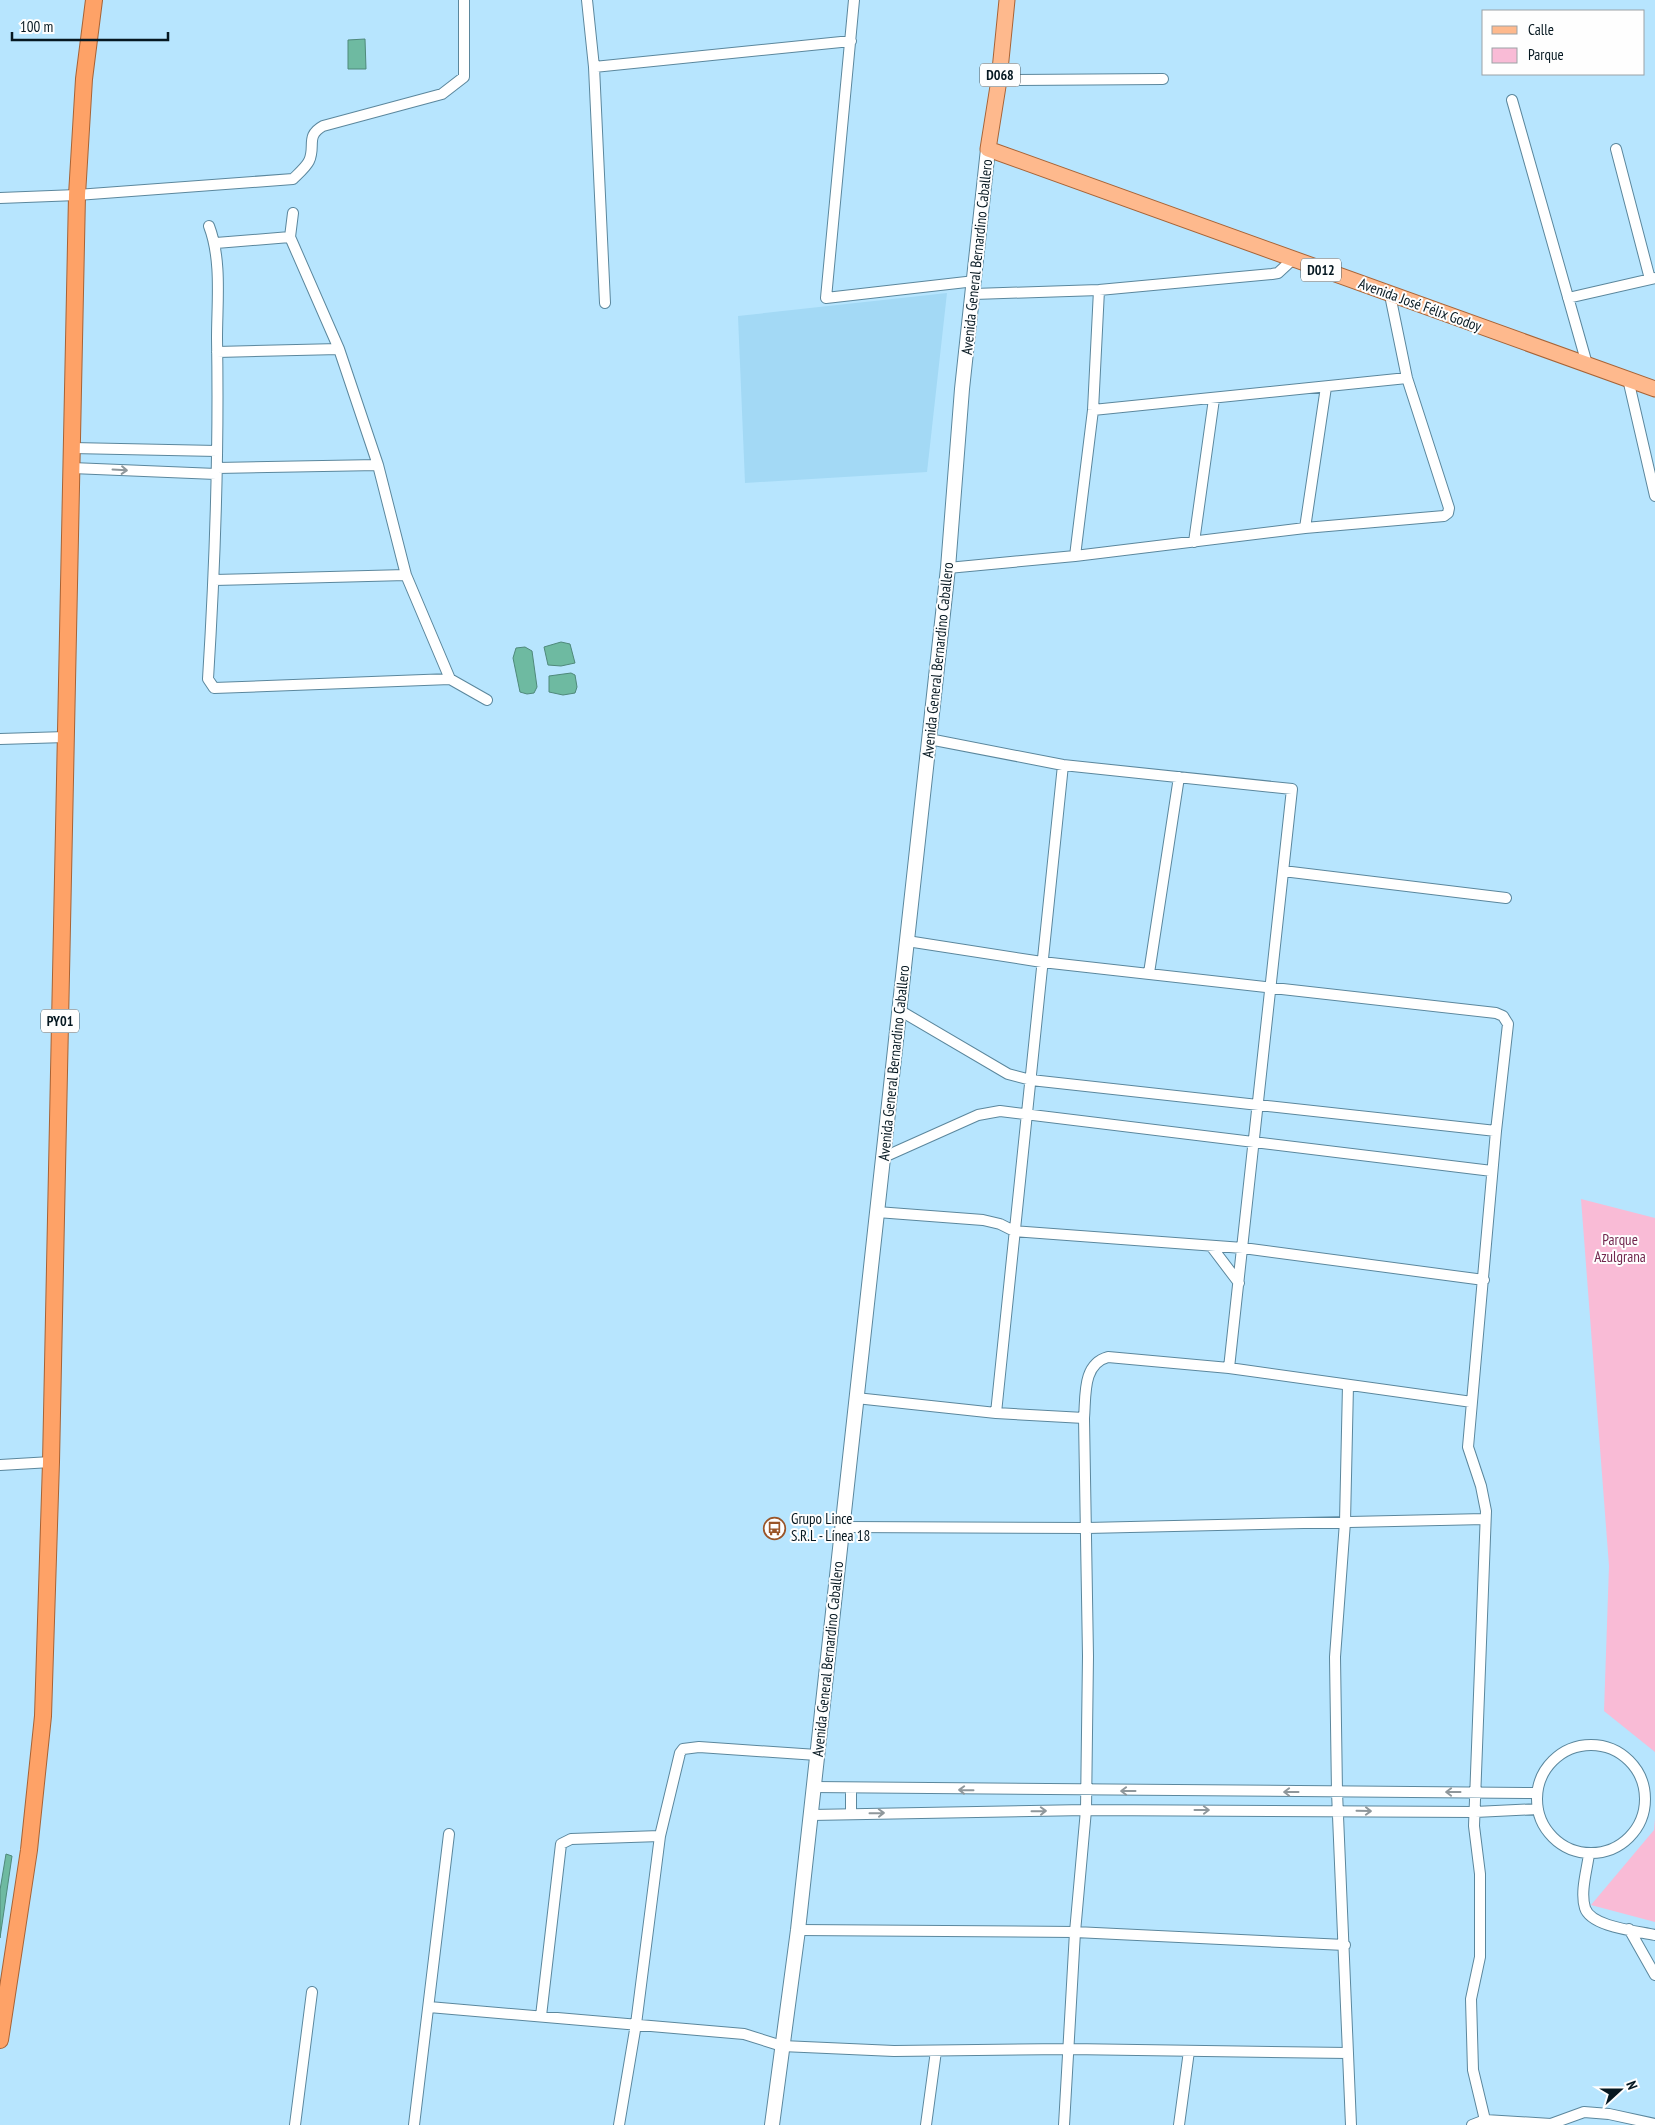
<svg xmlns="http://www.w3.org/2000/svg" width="1655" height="2125" font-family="'PT Sans Narrow',sans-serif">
	<rect width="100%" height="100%" fill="#b7e5fe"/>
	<path fill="#a3d9f5" d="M947,293L927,472L745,483L738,316Z"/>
	<path fill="#f9bbd6" d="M1581,1199L1655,1218V1752L1604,1711L1609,1566Z
		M1655,1818V1922L1591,1905L1654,1830Z"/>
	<path fill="#6ebaa1" stroke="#4f897b" d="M365,39L366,69H348V40Z
		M561,642L570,644L575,663L561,666L548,665L544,647Z
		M525,647L532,651L537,687L534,693L527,694L520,692L513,658L516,648Z
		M571,673L575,675L577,687L575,693L563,695L549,692V676Z
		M6,1854L12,1856L0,1938V1890Z"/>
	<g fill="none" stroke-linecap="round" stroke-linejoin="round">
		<defs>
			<path id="minor" d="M587,0L594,67L851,41
				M854,0L826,298L975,281
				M594,67L605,303
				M999,80L1163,79
				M1512,100L1587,364
				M1616,149L1650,279
				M0,198L77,195L293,179C298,174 306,167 309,161C316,146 305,136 323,126L442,94L464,77V0
				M293,213L290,237L339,349L378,465L406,575L450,679L487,700
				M209,226C222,260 217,302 217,338C219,452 215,566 208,679L214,688L450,679
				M216,243L290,237
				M974,294L1099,290L1272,274L1278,273L1292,260
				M1568,298L1655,278
				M217,352L339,349
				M1628,379L1655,496
				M1093,410L1407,378
				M72,448L217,451
				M72,468L216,474
				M217,468L378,465
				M1305,528L1326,387
				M1194,542L1214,399
				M1075,556L1093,410L1099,290
				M948,568L1075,556L1305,528L1444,516L1448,513L1449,508L1407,378L1390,295
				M214,580L406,575
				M0,739L66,737
				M929,739L1063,765L1292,789L1229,1368
				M1283,871L1506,898
				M907,941L1042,962L1496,1013L1503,1016L1508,1024L1496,1131L1468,1447L1481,1486L1486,1511L1474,1826L1480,1874V1957L1471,1999L1473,2070L1485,2120L1551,2124L1584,2112L1609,2114L1655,2124
				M1149,973L1179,777
				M899,1010L1008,1074L1031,1080L1496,1131
				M884,1157L978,1115L1000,1111L1492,1171
				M877,1212L983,1220L1000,1224L1014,1231L1243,1248L1484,1280
				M1211,1246L1239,1283
				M1348,1385L1345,1522L1335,1657L1337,1792L1351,2125
				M856,1398L996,1413L1084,1418
				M996,1413L1063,765
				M0,1465L51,1462
				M842,1527L1087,1528L1485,1519
				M1537 1799a54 54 0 1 1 108 0a54 54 0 1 1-108 0Z
				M813,1787L1537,1793
				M851,1814V1788
				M811,1815L1086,1810L1475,1812L1538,1809
				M1589,1854C1587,1870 1580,1892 1585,1908C1591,1927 1637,1931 1655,1935
				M1629,1929L1655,1975
				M798,1930L1075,1932L1345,1945
				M429,2007L744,2034L782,2046L894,2051L1070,2049L1348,2053
				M541,2016L561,1844L571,1839L660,1836
				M295,2125L312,1992
				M414,2125L449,1834
				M619,2125L636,2024L660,1836L680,1753L683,1749L699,1747L817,1755
				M926,2125L936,2051
				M1064,2125L1075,1932L1086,1810L1088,1656L1084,1418C1086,1396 1082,1364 1108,1357L1229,1368L1472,1402
				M1179,2125L1189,2051
				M1472,2125L1485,2120"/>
			<path id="secondary" d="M772,2125L798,1930L948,568L962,389L988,149"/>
			<path id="primary" d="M1007,0L999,80L988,149L1655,389"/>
			<path id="trunk" d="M0,2040L29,1850L43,1716L51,1462L77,195L84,79L94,0"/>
		</defs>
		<use href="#minor" stroke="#5b879d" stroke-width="12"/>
		<use href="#secondary" stroke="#5b879d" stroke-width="16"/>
		<use href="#primary" stroke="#a76336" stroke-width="17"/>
		<use href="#trunk" stroke="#a76336" stroke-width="18"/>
		<use href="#minor" stroke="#fff" stroke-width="10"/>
		<use href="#secondary" stroke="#fff" stroke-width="14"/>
		<use href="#primary" stroke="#feb98d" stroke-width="15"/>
		<use href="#trunk" stroke="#fea267" stroke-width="16"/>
	</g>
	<defs><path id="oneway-shaft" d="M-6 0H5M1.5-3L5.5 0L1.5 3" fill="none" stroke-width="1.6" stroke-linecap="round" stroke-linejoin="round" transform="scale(1.25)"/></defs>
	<g stroke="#8f979b">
		<use href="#oneway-shaft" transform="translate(120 470) rotate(3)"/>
		<use href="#oneway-shaft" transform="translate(966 1790) rotate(-179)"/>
		<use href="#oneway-shaft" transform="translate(1128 1791) rotate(-180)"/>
		<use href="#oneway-shaft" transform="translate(1291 1792) rotate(-180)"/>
		<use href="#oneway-shaft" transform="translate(1453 1792) rotate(180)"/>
		<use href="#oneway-shaft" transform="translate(1202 1810)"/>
		<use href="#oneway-shaft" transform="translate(1039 1811) rotate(-1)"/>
		<use href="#oneway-shaft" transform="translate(1364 1811) rotate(1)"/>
		<use href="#oneway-shaft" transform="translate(877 1813) rotate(-1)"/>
	</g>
	<defs>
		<symbol id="bus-ring" viewBox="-11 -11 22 22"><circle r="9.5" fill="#fefefe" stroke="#9a5529" stroke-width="1.5"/><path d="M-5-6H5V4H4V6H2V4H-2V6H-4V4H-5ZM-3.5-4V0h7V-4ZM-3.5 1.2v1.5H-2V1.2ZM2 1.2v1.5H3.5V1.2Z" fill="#9a5529"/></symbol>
	</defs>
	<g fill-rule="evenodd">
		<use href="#bus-ring" x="762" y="1516" width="25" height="25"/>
	</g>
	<g text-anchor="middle" stroke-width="4" stroke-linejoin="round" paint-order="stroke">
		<g fill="#fefefe" stroke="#505d63" stroke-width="1">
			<rect x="980" y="63.5" width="40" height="23" rx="4"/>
			<rect x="1301" y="258.5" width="40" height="23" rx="4"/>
			<rect x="41" y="1009.5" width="38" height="23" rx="4"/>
		</g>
		<g font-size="14" font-weight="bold" fill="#061821">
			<text x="1000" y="80">D068</text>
			<text x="1321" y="275">D012</text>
			<text x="60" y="1026">PY01</text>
		</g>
		<g font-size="15" fill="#061821" stroke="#fefefe">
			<text transform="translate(977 257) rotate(-84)" y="5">Avenida General Bernardino Caballero</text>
			<text transform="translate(1420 305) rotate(20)" y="5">Avenida José Félix Godoy</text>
			<text transform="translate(938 660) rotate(-84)" y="5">Avenida General Bernardino Caballero</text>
			<text transform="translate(894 1063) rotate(-84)" y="5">Avenida General Bernardino Caballero</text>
			<text transform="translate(828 1659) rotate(-84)" y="5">Avenida General Bernardino Caballero</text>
		</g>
		<g font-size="15" fill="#72274e" stroke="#fefefe">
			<text x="1620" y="1245">Parque<tspan x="1620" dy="17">Azulgrana</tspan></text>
		</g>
		<g font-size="15" fill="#061821" stroke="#fefefe" text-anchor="start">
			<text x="791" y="1524">Grupo Lince<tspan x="791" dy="17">S.R.L - Línea 18</tspan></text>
		</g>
	</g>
	<rect x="1482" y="10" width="162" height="65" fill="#fefefe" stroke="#9ba2a6"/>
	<rect x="1492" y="26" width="25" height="8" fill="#feb98d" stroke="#9ba2a6"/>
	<text x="1528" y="35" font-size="15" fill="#061821">Calle</text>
	<rect x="1492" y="48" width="25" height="15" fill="#f9bbd6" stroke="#9ba2a6"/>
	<text x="1528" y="60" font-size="15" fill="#061821">Parque</text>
	<g transform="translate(1620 2090) rotate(69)" stroke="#fefefe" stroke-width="4" paint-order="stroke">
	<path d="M0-4L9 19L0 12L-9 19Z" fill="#061821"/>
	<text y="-8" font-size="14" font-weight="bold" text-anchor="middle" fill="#061821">N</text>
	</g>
	<path d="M12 32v8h156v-8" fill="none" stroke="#061821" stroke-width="2.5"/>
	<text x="20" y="32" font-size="15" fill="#061821" stroke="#fefefe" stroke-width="4" paint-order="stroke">100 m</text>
</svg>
